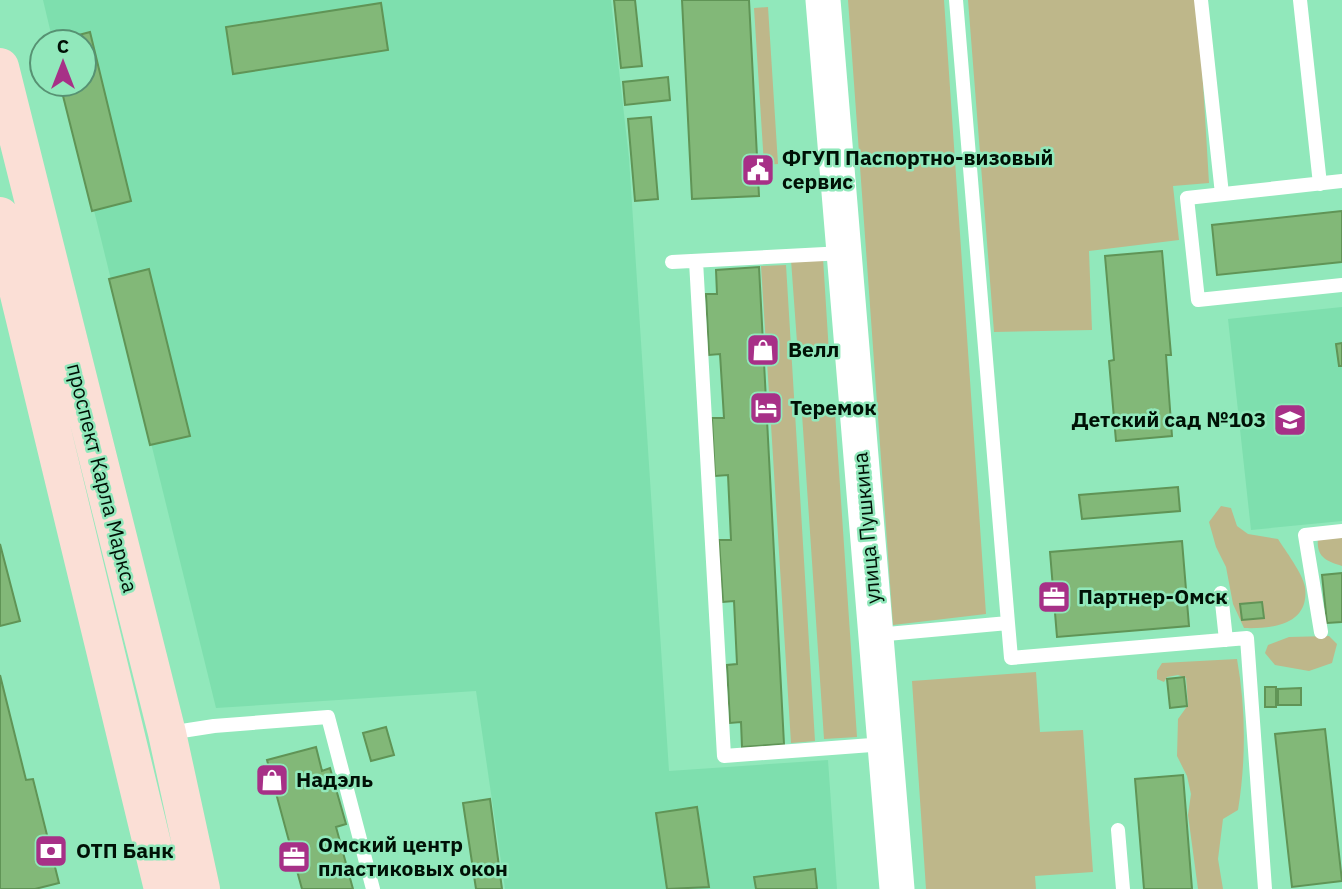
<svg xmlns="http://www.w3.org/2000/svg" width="1342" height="889" font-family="'IBM Plex Sans',sans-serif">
	<rect width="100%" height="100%" fill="#91e8bb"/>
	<path fill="#7edfae" d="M43,0H611L629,158L669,771L828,760L837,889H505L476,691L216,708L63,84H84V42H53Z
		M1342,307V521L1251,530L1228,319Z"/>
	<path fill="#beb78a" d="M848,0H944L986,614L893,625Z
		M968,0H1198L1209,183L1173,186L1179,240L1089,251L1092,330L994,332Z
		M768,7L778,164L764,165L754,8Z
		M823,258L829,353L798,356L791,260Z
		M786,265L815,741L791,743L761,266Z
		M835,412L857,737L824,739L802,414Z
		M1221,506L1231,508L1237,526L1248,534L1278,539C1285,550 1303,574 1305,587C1310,625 1272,629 1244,628L1233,604L1226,567L1216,547L1209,522Z
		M1342,524V566C1326,561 1316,557 1318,538Z
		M1329,636L1337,644L1332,663L1309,671L1275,665L1265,653L1268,645L1289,637Z
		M1237,659C1246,709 1246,761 1238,810L1223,819L1218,859L1223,889H1198L1188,815L1191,794L1187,776L1177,756L1178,719L1188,705L1186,678L1178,675L1167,677L1164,682L1157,679V671L1162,663Z
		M1036,672L1040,732L1083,730L1093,872L1035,876L1036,889H926L912,681Z"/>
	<path fill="#82b878" stroke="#609456" stroke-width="2" d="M614,0H635L642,66L621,68Z
		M682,0H749L759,196L692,199Z
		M381,3L388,50L233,74L226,27Z
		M90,32L131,201L92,211L60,84H84V42H52Z
		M668,77L670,100L625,105L623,82Z
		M651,117L658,199L635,201L628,119Z
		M1342,211V262L1217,275L1212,225Z
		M1162,251L1171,355H1166L1172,436L1116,441L1109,361L1114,360L1105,256Z
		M759,267L784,744L742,747L741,722L730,723L727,665L737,664L734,601L723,602L719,540H731L728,475L715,476L712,418H724L720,354L709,355L706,294H717L716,270Z
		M149,269L190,436L150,445L109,279Z
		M1342,343V366H1339L1336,344Z
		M1178,487L1180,511L1082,519L1079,495Z
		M1182,541L1189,626L1057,637L1050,552Z
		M0,544L20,621L0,626Z
		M1342,573V622L1327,623L1322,575Z
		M1262,602L1264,618L1242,620L1240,604Z
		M0,675L26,780L33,779L59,883L35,889H0Z
		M1184,677L1187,706L1170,708L1167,679Z
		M1265,687H1276V707H1265Z
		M1301,688V705H1278V689Z
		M386,727L394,755L371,761L363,733Z
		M1325,729L1342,881L1292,887L1275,734Z
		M316,747L322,771L330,768L346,824L336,827L353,889H302L267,760Z
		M1183,775L1192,889H1144L1135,779Z
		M490,799L502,889H476L463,803Z
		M697,807L709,887L667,889L656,813Z
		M815,869L817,889H756L754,877Z"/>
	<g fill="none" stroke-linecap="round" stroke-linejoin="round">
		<path stroke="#fff" stroke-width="14" d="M1201,0L1222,194
			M1300,0L1320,184
			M1342,181L1187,198L1198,300L1342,285
			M696,261L724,756L885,744
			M672,262L844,253
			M1221,593L1226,640
			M1008,623L1011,658L1247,638L1265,889
			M1321,632L1305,535L1342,531
			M876,635L1008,623L956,0
			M169,733L214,726L328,717L373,889
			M1118,830L1123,889"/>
		<path stroke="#fff" stroke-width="35" d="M823,0L897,889"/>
		<path stroke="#fbdfd6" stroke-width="38" d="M0,67L167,733L201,889
			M0,216L163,889"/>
	</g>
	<defs>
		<symbol id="civic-square" viewBox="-11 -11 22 22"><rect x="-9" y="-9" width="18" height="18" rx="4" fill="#a73087" stroke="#91e8bb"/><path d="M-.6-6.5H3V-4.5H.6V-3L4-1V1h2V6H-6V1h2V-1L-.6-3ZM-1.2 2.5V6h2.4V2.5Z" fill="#fff"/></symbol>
		<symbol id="shop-square" viewBox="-11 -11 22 22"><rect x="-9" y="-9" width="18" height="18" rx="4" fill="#a73087" stroke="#91e8bb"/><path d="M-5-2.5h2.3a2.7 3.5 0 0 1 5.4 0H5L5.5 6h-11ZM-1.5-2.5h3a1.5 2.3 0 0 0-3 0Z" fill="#fff"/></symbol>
		<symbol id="hotel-square" viewBox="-11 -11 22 22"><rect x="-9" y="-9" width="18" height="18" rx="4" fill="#a73087" stroke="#91e8bb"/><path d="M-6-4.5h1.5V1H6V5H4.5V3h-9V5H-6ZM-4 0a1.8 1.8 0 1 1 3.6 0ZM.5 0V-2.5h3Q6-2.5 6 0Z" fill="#fff"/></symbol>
		<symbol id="school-square" viewBox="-11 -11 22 22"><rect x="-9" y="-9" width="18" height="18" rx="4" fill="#a73087" stroke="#91e8bb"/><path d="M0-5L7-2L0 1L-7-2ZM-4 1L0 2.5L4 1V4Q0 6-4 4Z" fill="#fff"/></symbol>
		<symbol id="office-square" viewBox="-11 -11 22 22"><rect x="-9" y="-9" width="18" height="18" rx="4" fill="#a73087" stroke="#91e8bb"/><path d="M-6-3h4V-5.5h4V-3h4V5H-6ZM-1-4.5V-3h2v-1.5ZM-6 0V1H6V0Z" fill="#fff"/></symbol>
		<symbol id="bank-square" viewBox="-11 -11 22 22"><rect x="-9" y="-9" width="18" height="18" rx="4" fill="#a73087" stroke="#91e8bb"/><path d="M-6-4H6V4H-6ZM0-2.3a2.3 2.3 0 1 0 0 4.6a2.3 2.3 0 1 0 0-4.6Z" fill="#fff"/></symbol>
	</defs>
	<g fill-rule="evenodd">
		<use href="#civic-square" x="739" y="151" width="38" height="38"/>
		<use href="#shop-square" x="744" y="331" width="38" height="38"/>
		<use href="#hotel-square" x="747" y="389" width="38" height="38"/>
		<use href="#school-square" x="1271" y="401" width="38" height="38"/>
		<use href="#office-square" x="1035" y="578" width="38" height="38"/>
		<use href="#shop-square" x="253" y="761" width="38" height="38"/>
		<use href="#bank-square" x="32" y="832" width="38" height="38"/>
		<use href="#office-square" x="275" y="838" width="38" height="38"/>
	</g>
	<g text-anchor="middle" stroke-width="5" stroke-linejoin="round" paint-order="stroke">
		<g font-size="21" font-weight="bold" fill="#001106" stroke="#91e8bb" text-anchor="start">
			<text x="782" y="165">ФГУП Паспортно-визовый<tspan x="782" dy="24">сервис</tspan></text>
			<text x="788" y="357">Велл</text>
			<text x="790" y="415">Теремок</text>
			<text x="1266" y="427" text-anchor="end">Детский сад №103</text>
			<text x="1078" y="604">Партнер-Омск</text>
			<text x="296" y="787">Надэль</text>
			<text x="318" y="852">Омский центр<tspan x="318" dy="24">пластиковых окон</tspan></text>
			<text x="76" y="858">ОТП Банк</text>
		</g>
		<g font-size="21" fill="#001106" stroke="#91e8bb">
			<text transform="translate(102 478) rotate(76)" y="7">проспект Карла Маркса</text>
			<text transform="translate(867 528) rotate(-95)" y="7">улица Пушкина</text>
		</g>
	</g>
	<g transform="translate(63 63)"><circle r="33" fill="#91e8bb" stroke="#579273" stroke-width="2"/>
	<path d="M0-5L12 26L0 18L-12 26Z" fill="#a73087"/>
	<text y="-10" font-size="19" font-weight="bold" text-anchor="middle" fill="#001106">С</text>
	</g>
</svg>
